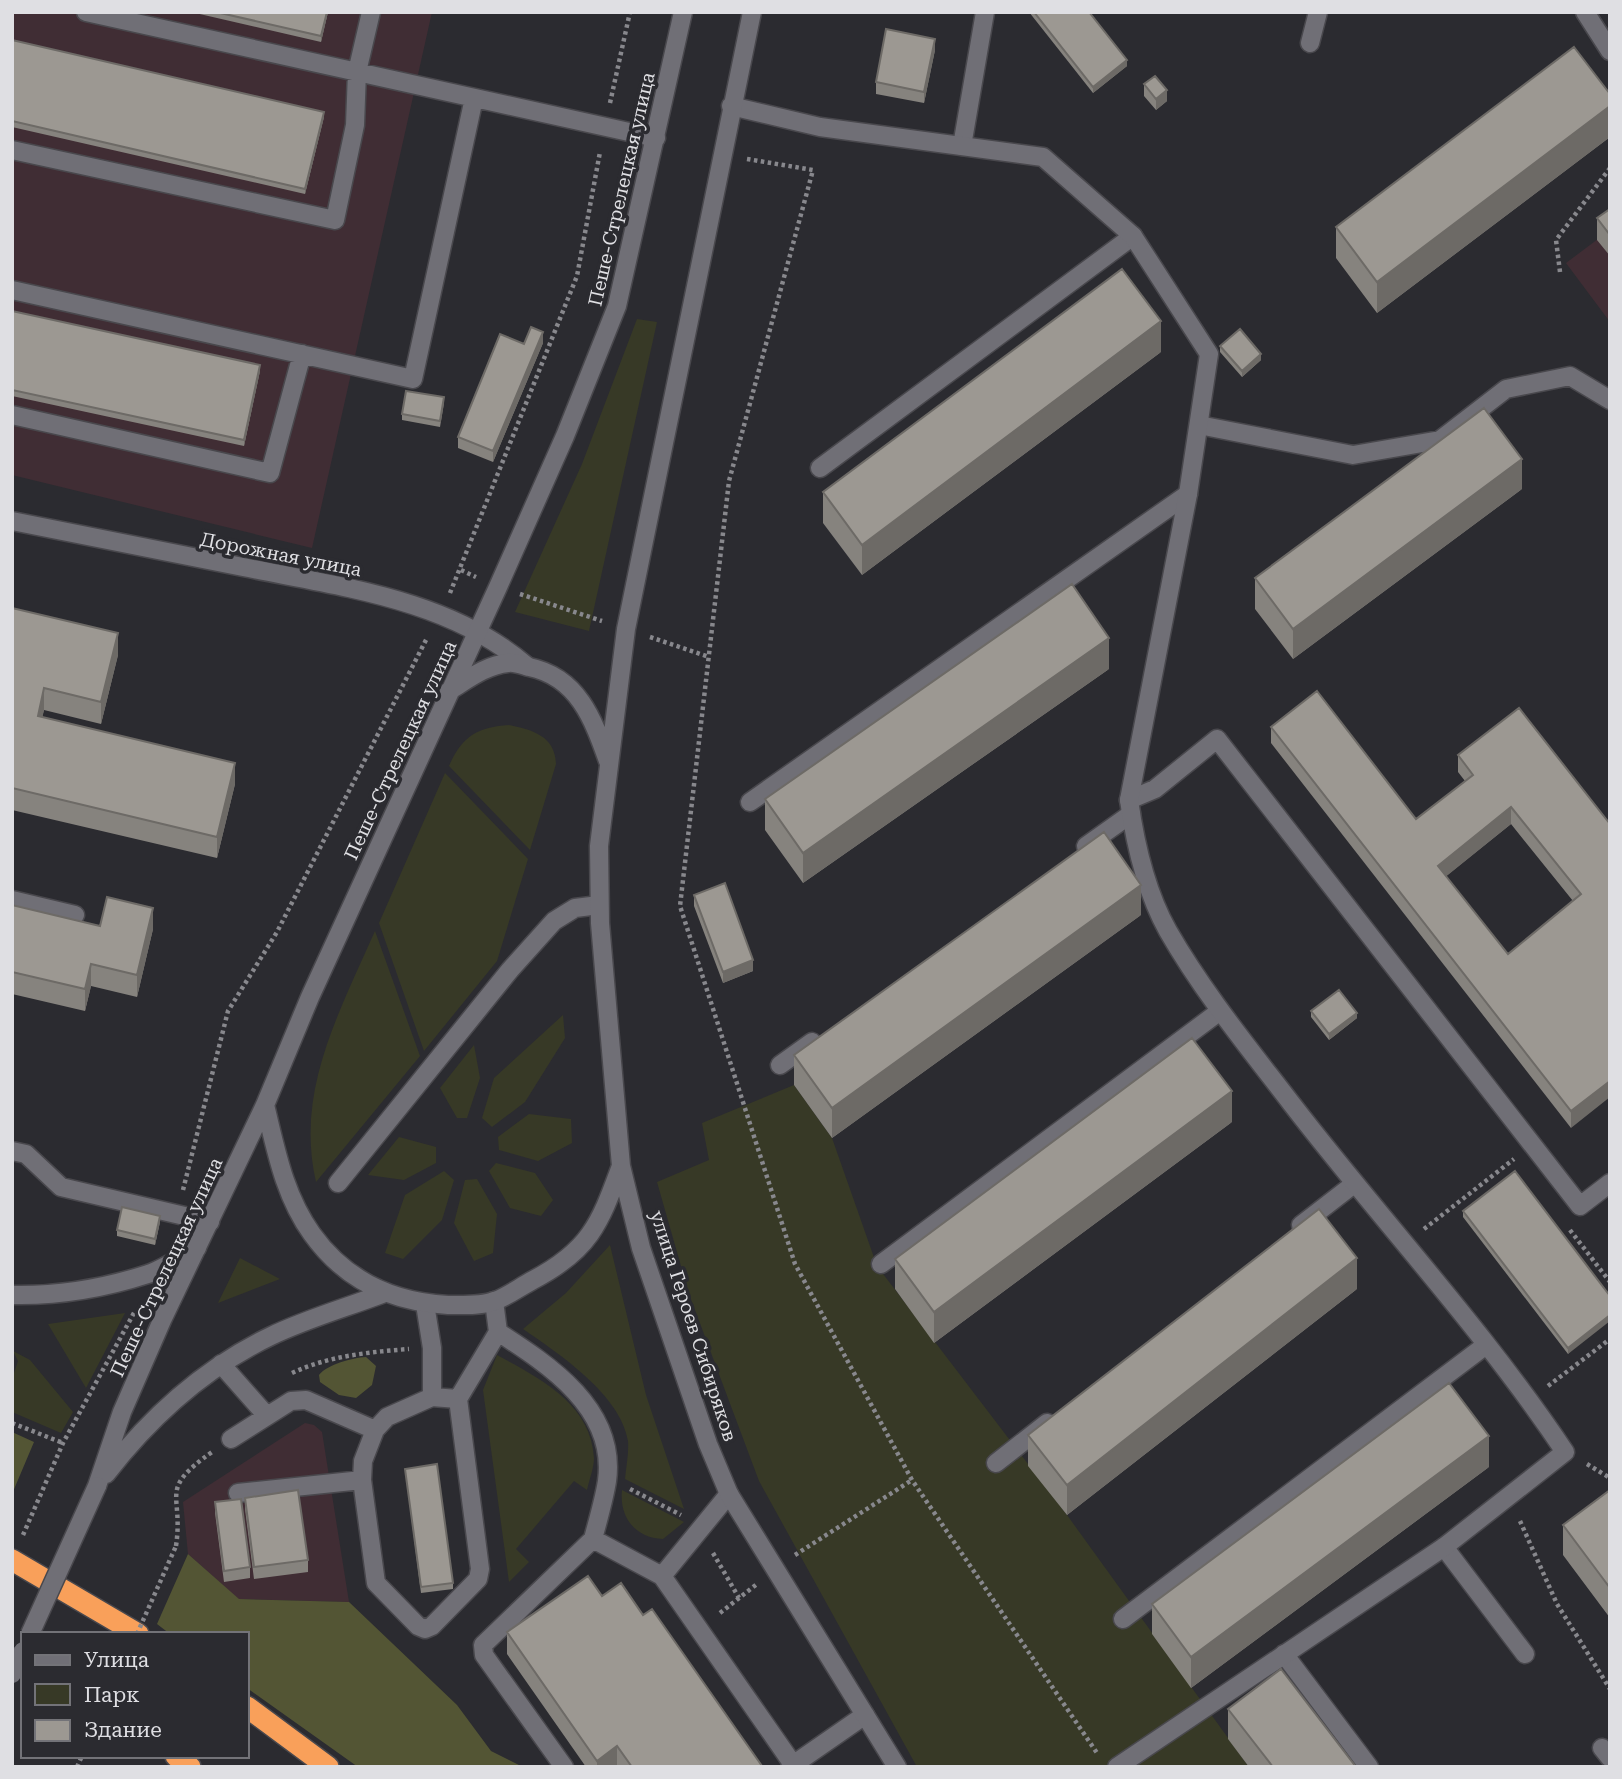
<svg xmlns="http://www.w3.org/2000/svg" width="1622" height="1779" font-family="'Roboto Serif',serif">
	<rect width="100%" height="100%" fill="#2b2b30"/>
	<path fill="#402d34" d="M12,12H432L312,548L12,475Z
		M1610,230V322L1566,263Z
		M305,1423L314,1425L322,1432L349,1602L238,1599L188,1554L183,1502Z"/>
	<path fill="#373926" d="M637,319L657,322L589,631L515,612L582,464Z
		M509,725C533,730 555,736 556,764L530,850L449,766C462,736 478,727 509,725Z
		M445,773L528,859L497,961L424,1051L379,923Z
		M375,931L420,1056L316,1182C295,1091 339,1013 375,931Z
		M563,1015L565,1038L525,1102L492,1127L482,1118L494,1078Z
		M474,1045L480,1078L467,1118H457L440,1088Z
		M794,1085L832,1138L877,1266L1067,1515L1249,1767H917L759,1481L689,1294L657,1182L709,1160L702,1123Z
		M529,1114L571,1119L572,1143L538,1161L499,1150L498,1137Z
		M399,1137L436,1147V1163L404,1180L368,1175Z
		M496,1163L535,1173L553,1200L541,1216L510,1208L489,1171Z
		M444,1171L454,1180L442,1220L403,1259L385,1253L405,1195Z
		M477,1179L497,1214L493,1253L474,1261L454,1223L465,1180Z
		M610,1245L646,1395L684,1509L625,1479C626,1467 629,1454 628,1441C621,1395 558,1353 523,1329L566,1293Z
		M240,1258L280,1279L218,1303Z
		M125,1313L86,1388L48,1324Z
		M13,1351L30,1360L73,1412L61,1433L12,1412V1379L18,1361Z
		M497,1355C539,1378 591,1403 594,1458C594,1468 589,1480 587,1490L574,1481L516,1549L529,1562L509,1582L483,1390Z
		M622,1490L684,1522L663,1539C636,1538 619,1518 622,1490Z"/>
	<path fill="#535534" d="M366,1357L376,1366L372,1385L356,1398L339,1395L320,1382L319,1375C328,1364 352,1358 366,1357Z
		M12,1432L34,1442L12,1494Z
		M188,1554L239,1599L349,1602L457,1705L491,1751L523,1767H358L247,1688V1634H170L157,1624Z"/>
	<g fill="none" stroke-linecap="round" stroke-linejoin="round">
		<defs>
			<path id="lane" d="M86,12L656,138
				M1585,12L1610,51
				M1310,43L1318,12
				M962,146L985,12
				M12,150L335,220L355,125L357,72L371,12
				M12,290L413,379L474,98
				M12,415L270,473L302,354
				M1199,425L1353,455L1440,440L1506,389L1570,376L1610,400
				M820,468L1133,236
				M1129,800L1155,789L1217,739L1580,1206L1610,1183
				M750,802L1188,494
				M1086,846L1131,814
				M12,900L75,915
				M780,1065L812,1042
				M12,1151L26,1154L61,1187L210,1222
				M338,1183L510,970L554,921L575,908L599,905
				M1301,1225L1354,1184
				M881,1264L1220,1011
				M425,1304L432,1348V1397
				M498,1332C549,1365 617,1409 607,1481C604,1500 598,1520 593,1539
				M221,1364L267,1416
				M458,1399L432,1397L387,1417L375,1430L363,1461L362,1480L376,1583L418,1626L425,1629L432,1626L478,1579L480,1569L458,1399L498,1332L494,1301
				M231,1439L291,1401L306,1400L375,1430
				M996,1463L1047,1423
				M238,1493L362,1480
				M1444,1547L1525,1654
				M662,1576L729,1494
				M1123,1619L1486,1345
				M1284,1654L1369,1767
				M1602,1748L1610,1758
				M564,1767L484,1655L483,1645L593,1539L662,1576L792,1763
				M790,1767L865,1715"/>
			<path id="street" d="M731,106L820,127L1043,157L1133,236L1209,354L1188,494L1129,800C1135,843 1146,892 1168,931C1203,992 1248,1047 1291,1103C1381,1220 1483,1329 1565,1452L1444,1547L1117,1767
				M12,521C89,536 166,552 243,567C341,587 449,599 527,666"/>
			<path id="secondary" d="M752,12L626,629L599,846L600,923L621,1166L641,1248L708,1444L729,1494L897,1767
				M449,691C467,680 486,665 508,663C514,662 522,665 529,667C578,677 593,719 608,761
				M265,1105C276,1150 284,1195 312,1234C345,1280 391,1302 448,1305C462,1305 481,1306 495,1301C508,1296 520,1287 533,1280C554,1269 576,1254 590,1234C604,1214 612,1190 621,1166
				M12,1295C57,1296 105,1288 148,1274C165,1268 181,1257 197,1248
				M106,1474C151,1416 204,1368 271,1336C306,1319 345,1308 382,1294
				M97,1486L122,1412L163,1318L265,1105L310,997L498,587L565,436L617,306L683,12"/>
			<path id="highway" d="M12,1560L138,1634
				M247,1707L328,1767
				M176,1756L190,1767"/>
		</defs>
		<use href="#lane" stroke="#49484d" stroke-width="21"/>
		<use href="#street" stroke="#49484d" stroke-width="21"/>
		<use href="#secondary" stroke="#49484d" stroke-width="21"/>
		<use href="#highway" stroke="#49484d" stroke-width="24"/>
		<path stroke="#88888d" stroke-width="4.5" stroke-dasharray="3.5 3.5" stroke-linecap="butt" d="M610,103L630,12
			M747,159L813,170L729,481L680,906L795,1264L912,1480L1097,1753
			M1560,272L1556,240L1610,168
			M461,570L476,577
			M450,593L577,276L600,152
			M520,594L602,621
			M650,637L709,657
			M183,1190L228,1011L277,932L427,638
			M1424,1229L1514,1159
			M1570,1230L1610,1282
			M292,1373C328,1356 369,1352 409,1349
			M1548,1386L1610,1339
			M12,1423L63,1443
			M1587,1464L1610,1478
			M630,1489L681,1515
			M1520,1521L1557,1604L1610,1689
			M23,1535L63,1443L135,1311
			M176,1546C184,1492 157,1491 212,1452
			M713,1553L739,1598
			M795,1555L912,1480
			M720,1613L757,1584
			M77,1767L82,1756"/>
		<use href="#lane" stroke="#706f76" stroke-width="18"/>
		<use href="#street" stroke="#706f76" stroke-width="18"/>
		<use href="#secondary" stroke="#706f76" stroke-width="18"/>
		<use href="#highway" stroke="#f9a05a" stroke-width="21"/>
		<defs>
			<path id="secondary-bridge" d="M30,1634L97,1486
				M12,1674L23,1651"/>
		</defs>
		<use href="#secondary-bridge" stroke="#49484d" stroke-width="21" stroke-linecap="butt"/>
		<path stroke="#88888d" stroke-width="4.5" stroke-dasharray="3.5 3.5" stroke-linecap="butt" d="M137,1634L176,1546"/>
		<use href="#secondary-bridge" stroke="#706f76" stroke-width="18"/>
	</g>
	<path fill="#86837e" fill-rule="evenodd" d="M191,12H328L321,42Z
		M1029,12H1089L1127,66L1093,93Z
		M12,40L324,117L305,194L12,127Z
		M935,50L924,103L876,94V82Z
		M1144,84L1167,101L1156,110L1144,96Z
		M1610,94V137L1377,313L1336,258V227Z
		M1610,209V256L1597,240V218Z
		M12,311L260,371L244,446L12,396Z
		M543,343L493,462L458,448V437L524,344Z
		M1220,346L1261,360L1242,377L1220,352Z
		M1161,352L862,575L823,523V492Z
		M444,403L440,427L402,420V414Z
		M1522,489L1293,659L1255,609V578Z
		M12,608L118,655L101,724L44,710L42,717L235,784L217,858L12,810Z
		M1109,669L803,883L765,830V799Z
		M1271,727L1416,819L1465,781L1458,772V755L1610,824L1571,1128L1271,743ZM1511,824L1573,901L1508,954L1446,876Z
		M694,895L753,971L723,983L694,906Z
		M12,905L100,926L153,929L137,997L91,986L85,1011L12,994Z
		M1141,915L832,1138L794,1085V1055Z
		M1311,1011L1357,1018L1329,1040L1311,1017Z
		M1232,1122L934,1343L895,1289V1259Z
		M1463,1211L1610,1296L1568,1354L1463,1217Z
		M160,1222L155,1245L117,1236V1230Z
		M1357,1289L1067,1515L1028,1466V1435Z
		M1489,1467L1191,1688L1152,1634V1604Z
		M405,1469L453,1583V1589L421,1593Z
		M1610,1490V1618L1563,1555V1525Z
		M245,1498L308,1560V1572L254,1579L245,1509Z
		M215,1502L250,1567V1578L224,1582L215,1513Z
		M602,1596L643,1615L762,1766L586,1767L507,1654V1632Z
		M1228,1709L1356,1767H1249L1228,1739Z"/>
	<path fill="#6d6a66" d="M327,12H328L321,42V36Z
		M935,39V50L924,103V92Z
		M1127,60V66L1093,93V87Z
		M1167,90V101L1156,110V99Z
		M1610,106V137L1377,313V282Z
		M324,112V117L305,194V189Z
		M1161,321V352L862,575V545Z
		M543,332V343L493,462V451Z
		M1261,354V360L1242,377V371Z
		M260,365V371L244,446V440Z
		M1522,459V489L1293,659V629Z
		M118,633V655L101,724V702Z
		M1109,638V669L803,883V853Z
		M44,688V710L38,738V716Z
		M235,763V784L217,858V837Z
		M1511,807V824L1438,883V866Z
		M1141,885V915L832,1138V1108Z
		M153,908V929L137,997V975Z
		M753,960V971L723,983V972Z
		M91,964V986L85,1011V989Z
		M1357,1013V1018L1329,1040V1034Z
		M1610,1081V1097L1571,1128V1111Z
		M1232,1091V1122L934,1343V1312Z
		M160,1216V1222L155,1245V1239Z
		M1357,1258V1289L1067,1515V1485Z
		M1610,1315V1321L1568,1354V1348Z
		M1489,1436V1467L1191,1688V1657Z
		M617,1746V1767H597V1761Z"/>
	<path fill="#9c9892" stroke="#6d6a66" stroke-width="2" fill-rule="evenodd" d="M216,12H327L321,36Z
		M1034,12H1089L1127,60L1093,87Z
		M886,29L935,39L924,92L876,82Z
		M12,40L324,112L305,189L12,121Z
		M1574,47L1610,94V106L1377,282L1336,227Z
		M1155,76L1167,90L1156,99L1144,84Z
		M1610,209V235L1597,218Z
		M1122,269L1161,321L862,545L823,492Z
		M12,311L260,365L244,440L12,390Z
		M531,327L543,332L493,451L458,437L500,334L524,344Z
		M1240,329L1261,354L1242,371L1220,346Z
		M406,391L444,397L440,421L402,414Z
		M1484,408L1522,459L1293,629L1255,578Z
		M1072,584L1109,638L803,853L765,799Z
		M12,608L118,633L101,702L44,688L38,716L235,763L217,837L12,788Z
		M1317,691L1416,819L1473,775L1458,755L1519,708L1610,824V1081L1571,1111L1271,727ZM1511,807L1581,894L1508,954L1438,866Z
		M1104,832L1141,885L832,1108L794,1055Z
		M725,883L753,960L723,972L694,895Z
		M107,897L153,908L137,975L91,964L85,989L12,972V905L100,926Z
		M1339,990L1357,1013L1329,1034L1311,1011Z
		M1192,1038L1232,1091L934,1312L895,1259Z
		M1515,1171L1610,1296V1315L1568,1348L1463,1211Z
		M122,1207L160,1216L155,1239L117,1230Z
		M1319,1209L1357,1258L1067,1485L1028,1435Z
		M1449,1383L1489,1436L1191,1657L1152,1604Z
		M437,1464L453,1583L421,1587L405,1469Z
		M298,1490L308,1560L254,1567L245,1498Z
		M1610,1490V1588L1563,1525Z
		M241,1499L250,1567L224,1571L215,1502Z
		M588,1576L602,1596L621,1583L643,1615L652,1609L762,1766L632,1767L617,1746L597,1761L507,1632Z
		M1281,1669L1356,1767H1273L1228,1709Z"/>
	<g text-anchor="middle" stroke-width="7" stroke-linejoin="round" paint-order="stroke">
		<g font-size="19" fill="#dfdfe3" stroke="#2b2b30">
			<text transform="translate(621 189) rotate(-77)" y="7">Пеше-Стрелецкая улица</text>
			<text transform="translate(281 554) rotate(11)" y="7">Дорожная улица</text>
			<text transform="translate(400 750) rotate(-65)" y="7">Пеше-Стрелецкая улица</text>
			<text transform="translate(166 1267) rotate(-65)" y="7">Пеше-Стрелецкая улица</text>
			<text transform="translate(694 1326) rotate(72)" y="7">улица Героев Сибиряков</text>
		</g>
	</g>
	<rect width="1622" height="1779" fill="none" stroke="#dfdfe3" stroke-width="28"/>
	<rect x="21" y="1632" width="228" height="126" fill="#2b2b30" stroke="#737378" stroke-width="2"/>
	<rect x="35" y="1655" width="35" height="10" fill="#706f76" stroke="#737378" stroke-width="2"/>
	<text x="84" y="1667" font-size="21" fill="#dfdfe3">Улица</text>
	<rect x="35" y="1684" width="35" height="21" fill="#373926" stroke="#737378" stroke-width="2"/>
	<text x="84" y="1702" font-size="21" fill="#dfdfe3">Парк</text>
	<rect x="35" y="1720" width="35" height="21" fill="#9c9892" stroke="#737378" stroke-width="2"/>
	<text x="84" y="1737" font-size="21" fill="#dfdfe3">Здание</text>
</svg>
